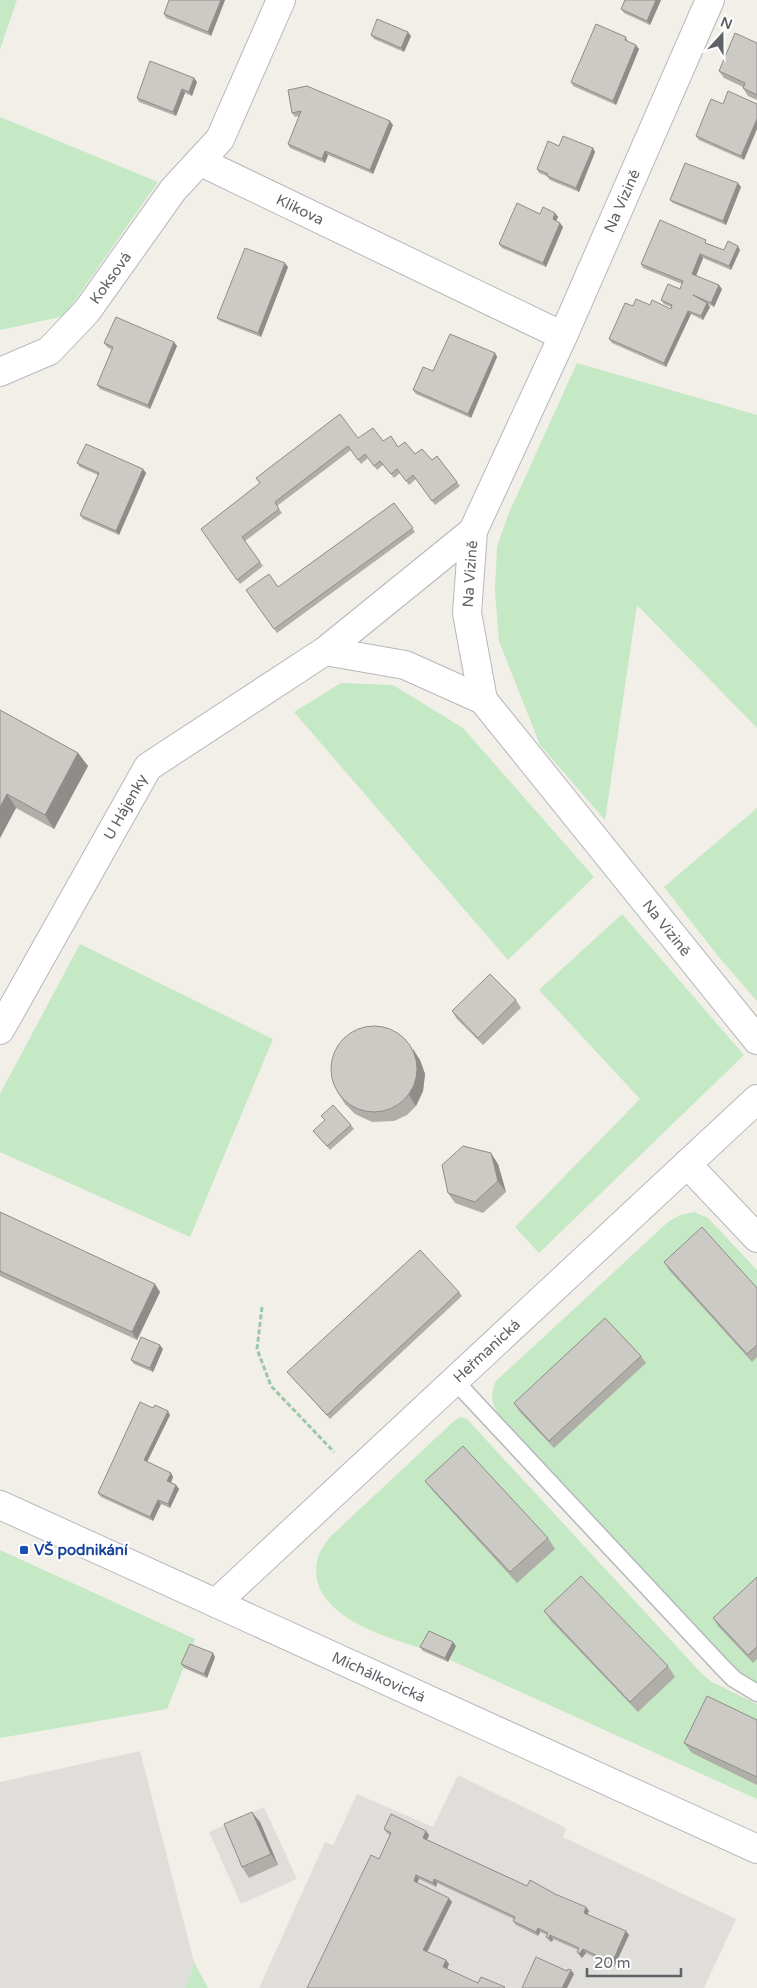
<svg xmlns="http://www.w3.org/2000/svg" width="757" height="1988" font-family="'Varela Round',sans-serif">
	<rect width="100%" height="100%" fill="#f1efe8"/>
	<path fill="#e0deda" d="M140,1751L194,1962L185,1988H0V1782Z
		M458,1775L566,1828L563,1837L736,1919L704,1988H259L325,1842L333,1845L357,1794L433,1827Z
		M264,1807L297,1879L241,1904L209,1832Z"/>
	<path fill="#c5e8c5" d="M0,0H17L0,49Z
		M0,117L158,182L64,316L0,330Z
		M577,363L757,415V728L637,605L605,820L540,745L499,641L495,590L497,547L508,515Z
		M341,683L393,685L463,728L594,877L508,960L294,712Z
		M757,808V1001L718,956L664,887Z
		M622,914L744,1055L539,1253L515,1227L640,1099L539,990Z
		M80,944L273,1039L190,1237L0,1152V1094Z
		M694,1212L708,1218L757,1270V1685L731,1667L499,1415C491,1402 490,1395 496,1381L668,1222L680,1215Z
		M460,1417L467,1419L703,1675L712,1682L757,1704V1799L450,1660L456,1646L431,1634L423,1649C382,1636 303,1613 318,1557C320,1550 326,1543 330,1537L454,1421Z
		M0,1550L195,1639L167,1709L0,1738Z
		M194,1962L208,1988H185Z"/>
	<g fill="none" stroke-linecap="round" stroke-linejoin="round">
		<defs>
			<path id="lane" d="M455,1381L723,1668L734,1679L757,1693"/>
			<g id="street">
				<path id="s1" d="M710,0L563,336L473,531L467,613L483,700L757,1040"/>
				<path id="s2" d="M201,162L563,336"/>
				<path id="s3" d="M0,372L49,351L87,311L173,190L220,139L281,0"/>
				<path d="M325,651L473,531"/>
				<path id="s4" d="M0,1030L148,767L325,651L405,665L483,700"/>
				<path d="M687,1164L757,1238"/>
				<path id="s5" d="M216,1603L757,1099"/>
			</g>
			<g id="secondary">
				<path id="s6" d="M0,1505L757,1849"/>
			</g>
		</defs>
		<use href="#lane" stroke="#b5b8bc" stroke-width="19"/>
		<use href="#street" stroke="#b5b8bc" stroke-width="30"/>
		<use href="#secondary" stroke="#b6babf" stroke-width="30"/>
		<path stroke="#9cc7a9" stroke-width="3" stroke-dasharray="5 2.5" stroke-linecap="butt" d="M262,1307L257,1349L271,1386L334,1452"/>
		<use href="#lane" stroke="#fff" stroke-width="16"/>
		<use href="#street" stroke="#fff" stroke-width="28"/>
		<use href="#secondary" stroke="#fff" stroke-width="28"/>
	</g>
	<path fill="#afaea9" d="M225,0L211,36L166,18L164,14Z
		M625,0H661L650,25L624,13L621,9Z
		M371,35L411,36L404,52L374,39Z
		M626,37L628,42L639,49L616,105L573,86L571,82Z
		M757,43V100L748,96L743,88V87L724,78L719,71Z
		M194,78L197,82L192,96L185,93L176,116L139,102L137,98Z
		M288,90L393,125L373,174L328,155L325,163L290,148L288,144L299,116L295,117L292,113Z
		M723,104L744,160L699,140L696,136Z
		M559,146L593,148L595,152L579,192L550,180L547,176L539,173L537,169Z
		M741,187L726,225L673,203L670,200Z
		M555,213L558,217L556,221L563,227L546,267L502,248L499,244L540,214Z
		M709,244L724,250H740L731,270L703,258L696,276L722,289L714,307L708,304L710,307L703,320L691,314L666,367L612,343L609,339L633,306L650,305L671,309V307L664,304L661,300L680,289L682,284L643,268L641,264Z
		M288,267L261,337L220,321L217,318Z
		M174,342L177,346L150,409L100,389L97,385L112,350L107,347L104,343Z
		M495,353L497,357L471,418L416,394L413,390L433,371Z
		M358,438L383,441L415,454L432,460L437,456L460,486L435,505L416,479L409,485L400,473L394,478L383,465L377,470L368,458L361,464L351,450L277,506L282,513L245,541L263,566L240,584L201,529L260,483L256,478Z
		M77,463L143,469L146,473L119,535L83,519L80,515L98,475L80,467Z
		M394,503L415,532L277,633L246,590L278,587Z
		M0,710L78,753L88,766L54,829L16,808L0,838Z
		M516,1000L521,1008L483,1045L457,1019L452,1011Z
		M420,1060L425,1074L423,1091L416,1106L407,1115L394,1121L372,1122L355,1114L345,1104L338,1093Z
		M351,1125L354,1129L330,1150L313,1131Z
		M498,1164L506,1192L483,1213L455,1203L448,1193Z
		M0,1212L160,1292L137,1340L0,1276Z
		M664,1262L757,1288V1357L752,1362L669,1270Z
		M459,1292L462,1296L330,1419L287,1372Z
		M163,1349L153,1372L134,1364L131,1360Z
		M641,1356L646,1363L554,1448L519,1411L514,1403Z
		M153,1408L170,1415L147,1462L171,1473L173,1477L171,1482L176,1485L179,1489L170,1508L161,1504L153,1521L101,1497L98,1493Z
		M425,1481L548,1538L555,1549L517,1583L433,1491Z
		M757,1577V1659L753,1663L718,1626L713,1618Z
		M544,1611L668,1666L675,1677L638,1712L552,1622Z
		M456,1646L448,1662L423,1651L420,1647Z
		M215,1657L207,1678L184,1668L181,1664Z
		M757,1720V1785L692,1753L684,1743Z
		M260,1822L278,1865L249,1878L242,1867Z
		M384,1829L429,1835L427,1840L527,1886L555,1894L589,1911L587,1915L629,1935L614,1967L586,1953L582,1958L577,1952L578,1950L553,1939L552,1942L549,1941L546,1937L547,1935L540,1932L538,1936L516,1925L513,1921L514,1919L437,1883L436,1887L419,1879L417,1882L452,1902L427,1952L446,1960L449,1964L447,1969L478,1983L505,1987L307,1988L379,1859L390,1835L387,1833Z"/>
	<path fill="#8f8d8a" d="M221,0H225L211,36L208,32Z
		M656,0H661L650,25L647,21Z
		M408,32L411,36L404,52L401,48Z
		M636,45L639,49L616,105L613,101Z
		M194,78L197,82L192,96L189,92Z
		M182,89L185,93L176,116L173,112Z
		M757,119V129L744,160L741,156Z
		M390,121L393,125L373,174L370,170Z
		M593,148L595,152L579,192L576,188Z
		M325,151L328,155L325,163L322,159Z
		M738,183L741,187L726,225L723,221Z
		M555,213L558,217L555,223L553,219Z
		M560,223L563,227L546,267L543,263Z
		M738,246L740,250L731,270L729,266Z
		M700,254L703,258L695,278L692,274Z
		M285,263L288,267L261,337L258,333Z
		M719,285L722,289L714,307L711,303Z
		M707,303L710,307L703,320L701,316Z
		M688,311L691,314L666,367L664,363Z
		M174,342L177,346L150,409L148,405Z
		M495,353L497,357L471,418L468,414Z
		M143,469L146,473L119,535L116,531Z
		M78,753L88,766L54,829L45,815Z
		M7,794L16,808L0,838V807Z
		M413,1049L420,1060L425,1074L423,1091L416,1106L409,1095Z
		M491,1153L498,1164L506,1192L498,1181Z
		M155,1284L160,1292L137,1340L132,1332Z
		M160,1345L163,1349L153,1372L150,1368Z
		M168,1411L170,1415L146,1464L144,1460Z
		M171,1473L173,1477L170,1485L167,1481Z
		M176,1485L179,1489L170,1508L168,1504Z
		M158,1500L161,1504L153,1521L150,1517Z
		M453,1642L456,1646L448,1662L445,1658Z
		M213,1653L215,1657L207,1678L204,1674Z
		M252,1812L260,1822L278,1865L271,1854Z
		M426,1831L429,1835L426,1842L423,1838Z
		M416,1875L419,1879L416,1885L414,1881Z
		M434,1879L437,1883L436,1887L433,1883Z
		M449,1898L452,1902L426,1954L423,1950Z
		M586,1907L589,1911L586,1917L584,1913Z
		M538,1928L540,1932L538,1936L536,1932Z
		M626,1931L629,1935L614,1967L612,1963Z
		M550,1935L553,1939L552,1942L549,1938Z
		M583,1949L586,1953L582,1958L579,1954Z
		M446,1960L449,1964L446,1971L443,1967Z
		M571,1970L574,1974L567,1988H562Z"/>
	<path fill="#cccac5" stroke="#8f8d8a" d="M169,0H221L208,32L164,14Z
		M625,0H656L647,21L621,9Z
		M377,19L408,32L401,48L371,35Z
		M596,24L626,37L625,40L636,45L613,101L571,82Z
		M735,33L757,43V95L743,88L745,83L719,71Z
		M150,61L194,78L189,92L182,89L173,112L137,98Z
		M307,86L390,121L370,170L325,151L322,159L288,144L301,111L292,113L288,90Z
		M728,91L757,104V119L741,156L696,136L711,99L723,104Z
		M563,136L593,148L576,188L547,176L548,174L537,169L548,141L559,146Z
		M685,163L738,183L723,221L670,200Z
		M517,203L540,214L543,207L555,213L553,219L560,223L543,263L499,244Z
		M660,220L706,240L705,243L724,250L728,241L738,246L729,266L700,254L692,274L719,285L711,303L693,295L707,303L701,316L688,311L664,363L609,339L625,303L633,306L636,299L650,305L652,300L671,309L672,305L661,300L668,284L680,289L683,281L641,264Z
		M245,248L285,263L258,333L217,318Z
		M116,317L174,342L148,405L97,385L113,347L104,343Z
		M450,334L495,353L468,414L413,390L423,367L433,371Z
		M340,414L358,438L373,428L383,441L391,436L398,447L405,442L415,454L422,449L432,460L437,456L457,482L432,501L413,475L406,481L397,469L391,474L380,461L374,466L365,454L358,460L348,446L275,502L279,509L242,537L260,562L237,580L201,529L260,483L256,478Z
		M86,444L143,469L116,531L80,515L99,473L77,463Z
		M394,503L413,528L274,629L246,590L269,574L278,587Z
		M0,710L78,753L45,815L7,794L0,807Z
		M490,974L516,1000L478,1038L452,1011Z
		M331 1069a43 43 0 1 1 86 0a43 43 0 1 1-86 0Z
		M333,1105L351,1125L327,1146L313,1131L325,1120L321,1116Z
		M463,1146L491,1153L498,1181L475,1202L448,1193L442,1165Z
		M0,1212L155,1284L132,1332L0,1271Z
		M702,1227L757,1288V1345L747,1354L664,1262Z
		M420,1250L459,1292L327,1415L287,1372Z
		M605,1318L641,1356L549,1441L514,1403Z
		M141,1337L160,1345L150,1368L131,1360Z
		M140,1402L153,1408L155,1405L168,1411L144,1460L171,1473L167,1481L176,1485L168,1504L158,1500L150,1517L98,1493Z
		M463,1446L548,1538L510,1572L425,1481Z
		M581,1576L668,1666L630,1702L544,1611Z
		M757,1577V1647L748,1655L713,1618Z
		M429,1631L453,1642L445,1658L420,1647Z
		M190,1644L213,1653L204,1674L181,1664Z
		M707,1696L757,1720V1777L684,1743Z
		M252,1812L271,1854L242,1867L224,1824Z
		M391,1814L426,1831L423,1838L527,1886L530,1880L555,1894L586,1907L584,1913L626,1931L612,1963L583,1949L579,1954L577,1952L579,1948L550,1935L549,1938L546,1937L548,1933L538,1928L536,1932L513,1921L515,1917L434,1879L433,1883L416,1875L414,1881L449,1898L423,1950L446,1960L443,1967L478,1983L481,1977L505,1987L504,1988H307L371,1855L379,1859L391,1833L384,1829Z
		M536,1957L567,1971L568,1969L571,1970L562,1988H522Z"/>
	<rect fill="#1a4fb4" stroke="#fff" stroke-width="2" x="19" y="1545" width="10" height="10" rx="2.5"/>
	<g text-anchor="middle" stroke-width="4" stroke-linejoin="round" paint-order="stroke">
		<g font-size="15" fill="#5f6368" stroke="#fff">
			<text transform="translate(622 201) rotate(-66)" y="5">Na Vizině</text>
			<text dy="5" stroke="none"><textPath href="#s2" startOffset="110">Klikova</textPath></text>
			<text dy="5" stroke="none"><textPath href="#s3" startOffset="149">Koksová</textPath></text>
			<text transform="translate(470 574) rotate(-86)" y="5">Na Vizině</text>
			<text dy="5" stroke="none"><textPath href="#s4" startOffset="256">U Hájenky</textPath></text>
			<text dy="5" stroke="none"><textPath href="#s1" startOffset="1045">Na Vizině</textPath></text>
			<text dy="5" stroke="none"><textPath href="#s5" startOffset="370">Heřmanická</textPath></text>
			<text dy="5" stroke="none"><textPath href="#s6" startOffset="416">Michálkovická</textPath></text>
		</g>
		<g font-size="15" font-weight="bold" fill="#164399" stroke="#fff" text-anchor="start">
			<text x="34" y="1555">VŠ podnikání</text>
		</g>
	</g>
	<g transform="translate(722 35) rotate(21)" stroke="#ffffff" stroke-width="4" paint-order="stroke">
	<path d="M0-4L9 19L0 12L-9 19Z" fill="#5f6368"/>
	<text y="-8" font-size="14" font-weight="bold" text-anchor="middle" fill="#5f6368">N</text>
	</g>
	<path d="M587 1968v8h94v-8" fill="none" stroke="#5f6368" stroke-width="2.5"/>
	<text x="594" y="1968" font-size="15" fill="#5f6368" stroke="#ffffff" stroke-width="4" paint-order="stroke">20 m</text>
</svg>
